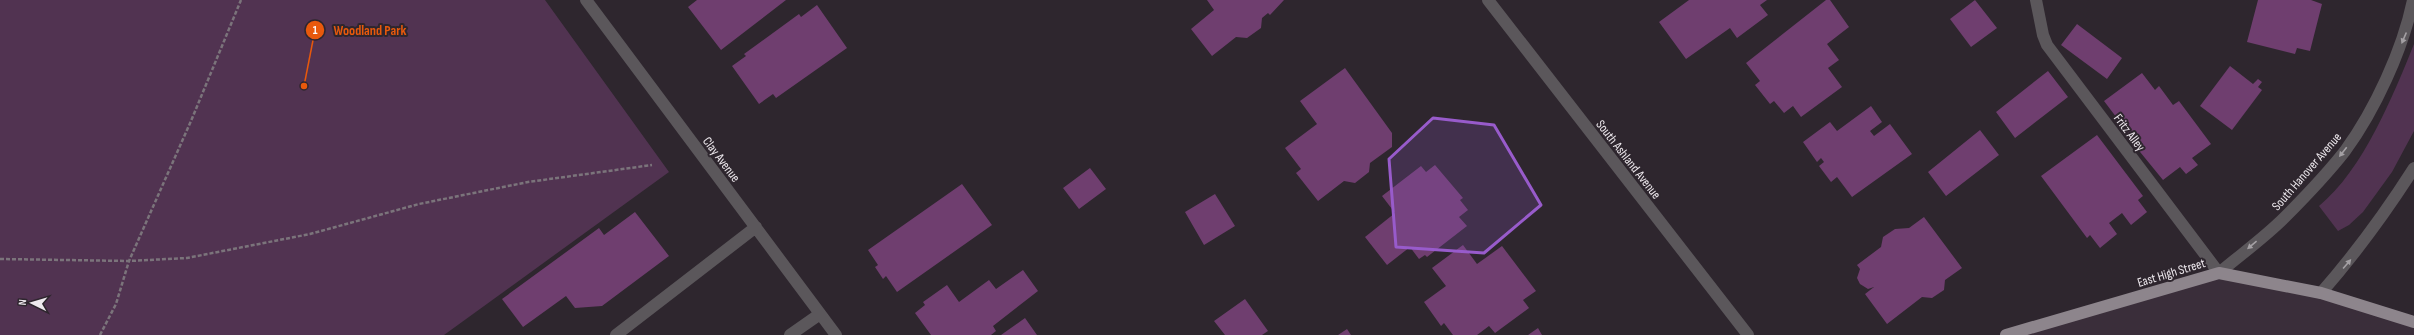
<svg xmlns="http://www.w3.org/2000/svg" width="2414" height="335" font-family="'Sofia Sans Condensed',sans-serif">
	<rect width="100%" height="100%" fill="#2e262e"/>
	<path fill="#3a2e3a" d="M2219,273L2414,322V335H2006Z"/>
	<path fill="#513351" d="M0,0H545L669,172L444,335H0Z
		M2414,44V131L2392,172L2363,212L2349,225L2338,231L2319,206C2363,170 2393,96 2414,44Z"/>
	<path fill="#6f3e6f" d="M697,0H786L721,50L688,7Z
		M1207,0H1284L1270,15L1268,13L1262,18L1261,28L1247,38L1236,37L1212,56L1191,29L1214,10Z
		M1689,0H1767L1760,5L1768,15L1737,38L1730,28L1686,59L1659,22Z
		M1826,0H1830L1849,27L1827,44L1839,60L1828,68L1842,87L1801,117L1793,106L1784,113L1774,101L1770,104L1755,85L1760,81L1746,63Z
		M1975,0L1997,28L1971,47L1950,19Z
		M2258,0H2311L2322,4L2310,51L2297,48L2295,54L2247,42Z
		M817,5L847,48L776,98L773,94L759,104L732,66L746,56L744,54L799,14L801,17Z
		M2077,24L2122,58L2107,79L2061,45Z
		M2230,66L2253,84L2258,79L2262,82L2258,87L2262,90L2232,130L2200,106Z
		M1345,68L1392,133V147L1370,163L1369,172L1355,183L1344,181L1318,201L1296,173L1301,169L1285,148L1317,124L1300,101Z
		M2048,71L2068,97L2015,138L1996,112Z
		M2142,73L2155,90L2159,86L2173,105L2179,101L2211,144L2192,158L2198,165L2186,174L2180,167L2163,180L2127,136L2129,134L2104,101Z
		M1871,106L1882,122L1870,131L1874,136L1890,124L1912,154L1852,197L1837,177L1831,182L1819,166L1824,162L1821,158L1817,162L1803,142L1830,122L1837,131Z
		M1980,130L1999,155L1946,196L1928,172Z
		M2097,135L2143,196L2138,200L2147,212L2131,225L2122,213L2109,223L2117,234L2100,248L2090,235L2087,238L2041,176Z
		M1435,165L1463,198L1460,200L1468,210L1459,217L1467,226L1427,257L1425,255L1419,259L1410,247L1387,265L1365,237L1395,213L1382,196L1421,166L1426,172Z
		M1090,168L1106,189L1079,209L1063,188Z
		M962,184L992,225L897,292L886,276L883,279L875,267L878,265L868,250Z
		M1215,194L1235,226L1204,245L1185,212Z
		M635,212L669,256L602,306L575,308L566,296L523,327L502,299L599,228L604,235Z
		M1924,217L1962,268L1945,280L1944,290L1932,298L1922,297L1887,324L1865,294L1874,287L1868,289L1860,284L1857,278L1860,269L1857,265L1881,247L1883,237L1895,229L1909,228Z
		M1463,245L1477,264L1502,246L1536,291L1523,300L1529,308L1495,333L1489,326L1477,335H1453L1444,323L1441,326L1424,302L1446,286L1432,268Z
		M1023,270L1038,291L993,326L996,331L991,335H931L915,313L925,305L923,302L947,285L959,302L989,280L996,289Z
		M1245,299L1268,331L1262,335H1225L1214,321Z
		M1025,318L1037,335H1001Z
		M1538,328L1542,335H1528Z
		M1347,329L1351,335H1338Z"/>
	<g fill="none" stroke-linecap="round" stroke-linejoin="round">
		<path stroke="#7b747b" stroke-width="2.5" stroke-dasharray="4 2" stroke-linecap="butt" d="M0,259L129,261L187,258L310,234L419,204L528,182L652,165
			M100,335L116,304L129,261L191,121L241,0"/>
		<path stroke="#5b575b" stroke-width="12" d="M586,0L836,335
			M1488,0L1748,335
			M2036,0L2043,35L2047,45L2219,273C2240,255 2264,238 2284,218C2305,197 2327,174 2345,151C2375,110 2403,49 2413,0
			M2321,293C2356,253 2386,212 2414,168
			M616,335L756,227
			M790,335L820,314"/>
		<path stroke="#8d858c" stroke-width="12" d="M2006,335L2219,273L2321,293L2414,322"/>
	</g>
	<defs><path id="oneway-solid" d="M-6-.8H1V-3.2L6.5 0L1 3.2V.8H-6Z"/></defs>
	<g fill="#a4a0a4">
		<use href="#oneway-solid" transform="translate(2404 38) rotate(113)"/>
		<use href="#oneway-solid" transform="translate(2343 152) rotate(128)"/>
		<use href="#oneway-solid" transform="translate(2252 245) rotate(140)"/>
		<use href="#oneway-solid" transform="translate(2347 264) rotate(-49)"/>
	</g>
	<path fill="#985bcb" fill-opacity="0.2" stroke="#985bcb" stroke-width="3" stroke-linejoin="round" d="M1433,118L1494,125L1541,205L1484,253L1396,247L1389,159Z"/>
	<g text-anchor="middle" stroke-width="4" stroke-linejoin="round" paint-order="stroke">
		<g font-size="13" fill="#eee9ee" stroke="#2e262e">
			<text transform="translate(2130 132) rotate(53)" y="5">Fritz Alley</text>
			<text transform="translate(722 159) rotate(53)" y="5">Clay Avenue</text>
			<text transform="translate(1629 159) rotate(52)" y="5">South Ashland Avenue</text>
			<text transform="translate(2306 171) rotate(-49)" y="5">South Hanover Avenue</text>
			<text transform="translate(2171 272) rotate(-17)" y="5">East High Street</text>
		</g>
	</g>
	<path fill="none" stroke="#e8590c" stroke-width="1.5" d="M304 86L315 30"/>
	<g fill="#e8590c" stroke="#2e262e" stroke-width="1.5">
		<circle cx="304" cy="86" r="4"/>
		<circle cx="315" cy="30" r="10"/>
	</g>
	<g font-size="12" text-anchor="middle" font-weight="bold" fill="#fff">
		<text x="315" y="34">1</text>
	</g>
	<g font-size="14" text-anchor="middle" font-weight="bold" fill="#e8590c" stroke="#2e262e" stroke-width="4" stroke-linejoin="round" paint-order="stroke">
		<text x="370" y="35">Woodland Park</text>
	</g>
	<g transform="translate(32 303) rotate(275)" stroke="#2e262e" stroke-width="3" paint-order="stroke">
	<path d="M0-3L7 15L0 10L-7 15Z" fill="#eee9ee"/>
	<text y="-6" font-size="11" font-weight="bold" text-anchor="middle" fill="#eee9ee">N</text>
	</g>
</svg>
